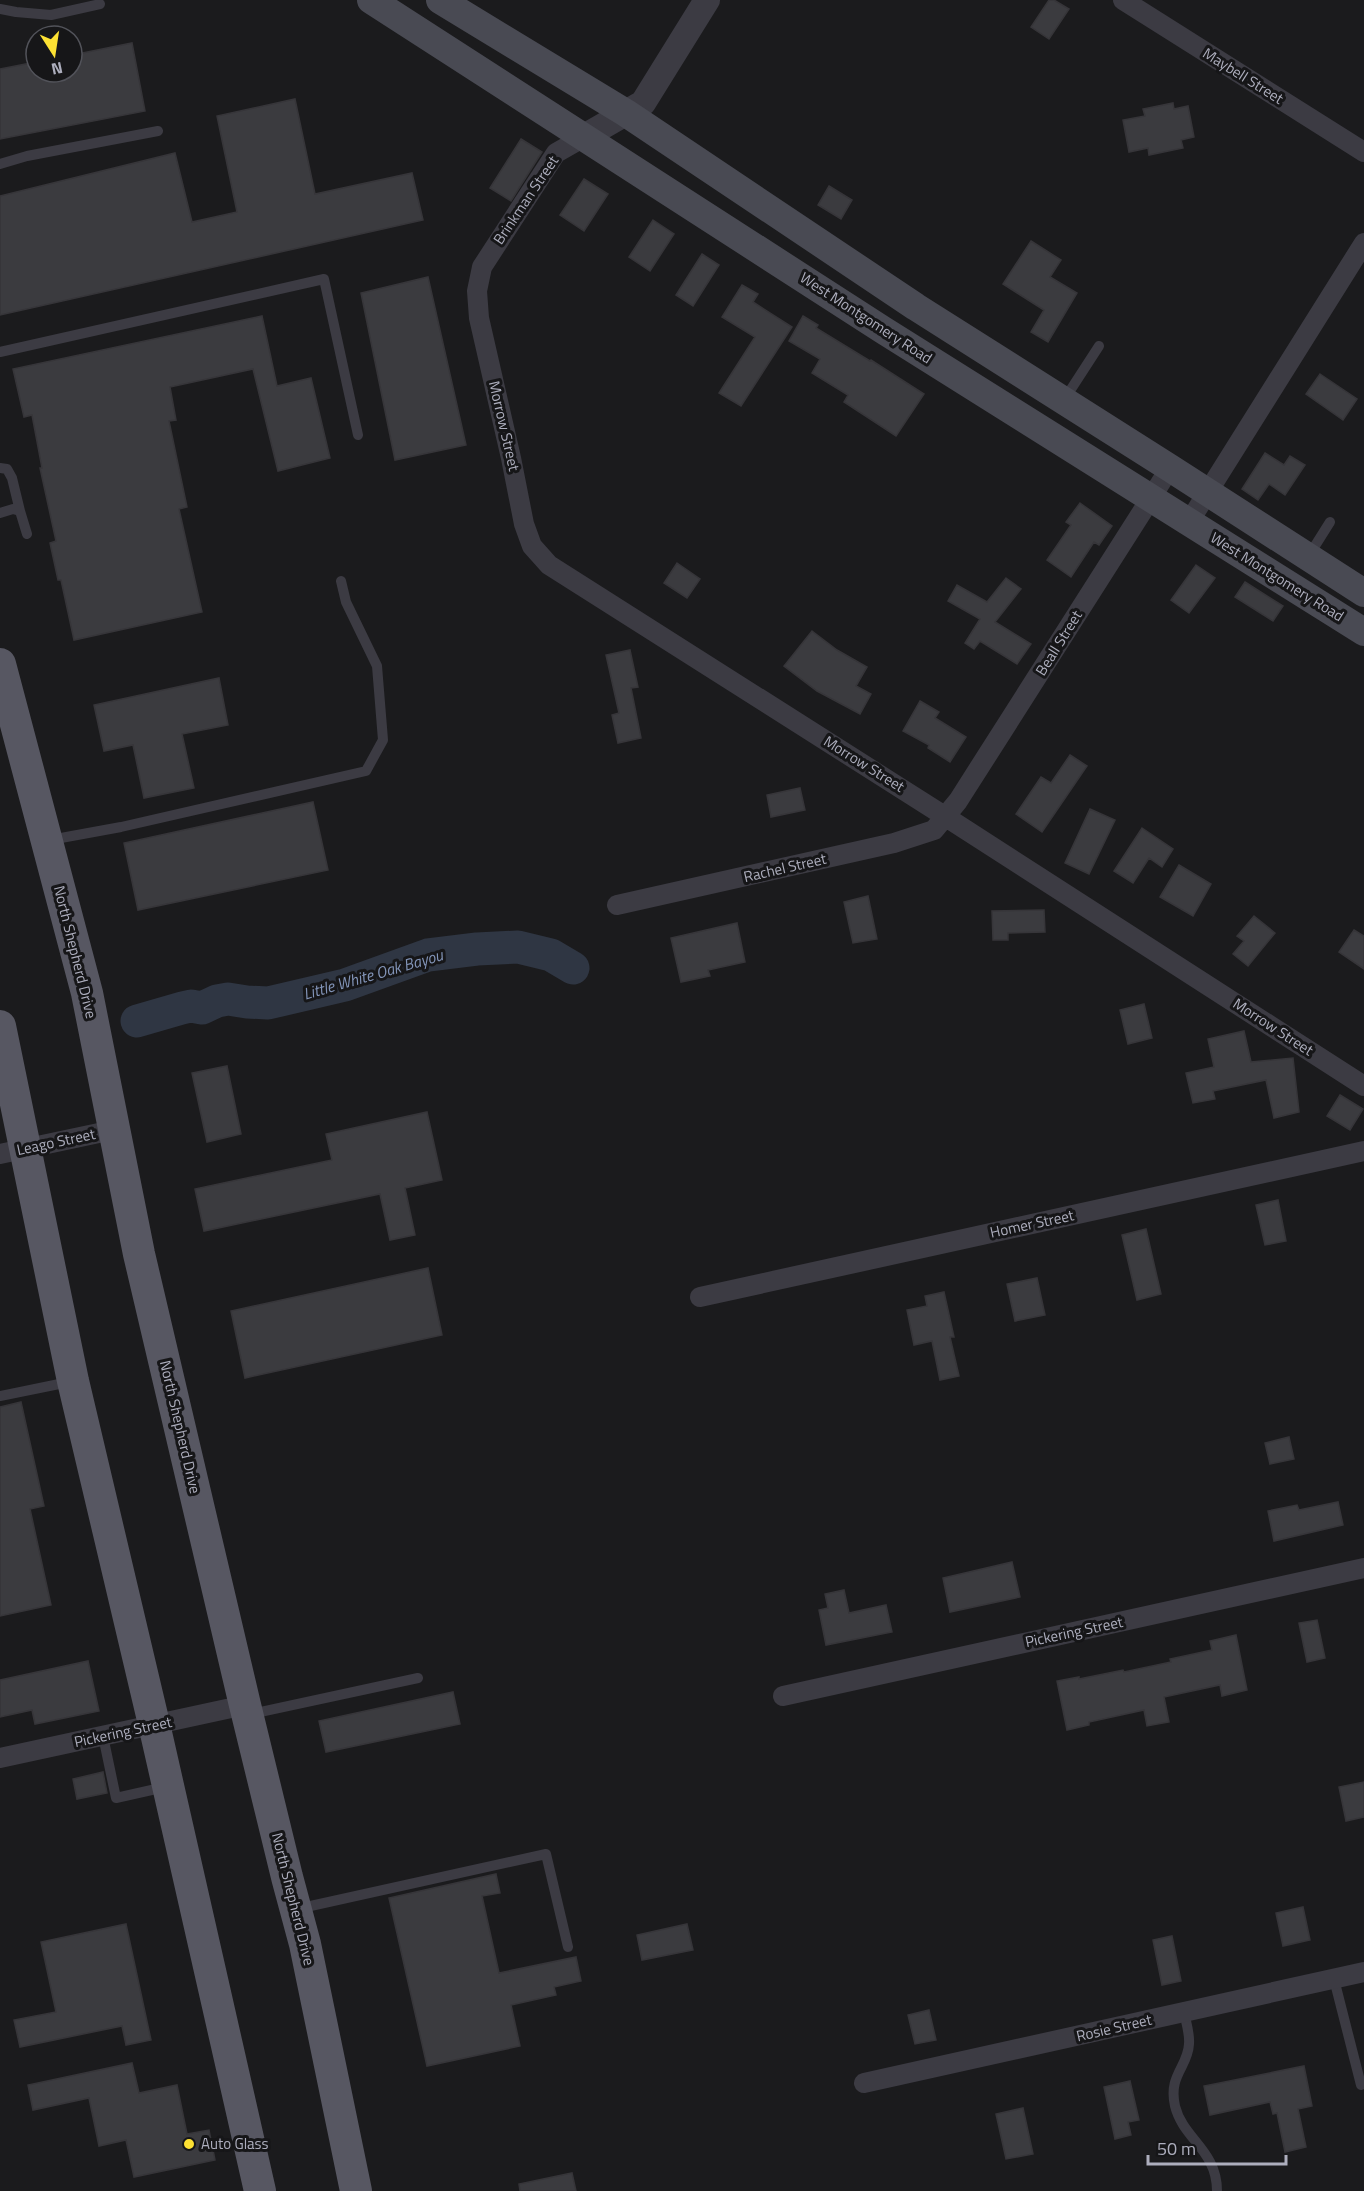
<svg xmlns="http://www.w3.org/2000/svg" width="1364" height="2191" font-family="'Titillium Web',sans-serif">
	<rect width="100%" height="100%" fill="#1b1b1d"/>
	<g fill="none" stroke-linecap="round" stroke-linejoin="round">
		<path stroke="#2f3643" stroke-width="33" d="M137,1021L182,1008L191,1006L202,1008L217,1001L228,999L247,1002L268,1003L345,985L428,955L477,949L518,947L551,955L573,968"/>
	</g>
	<path fill="#3b3b3f" stroke="#363539" stroke-width="1.5" d="M1049,0H1054L1069,9L1049,39L1031,27Z
		M132,43L145,111L0,139V69L36,62V72H72V55Z
		M295,99L315,194L412,173L423,220L0,315V196L175,153L192,222L237,212L217,116Z
		M1173,103L1174,109L1188,106L1194,137L1181,140L1183,148L1149,155L1148,148L1129,152L1123,120L1145,116L1143,109Z
		M521,139L542,152L511,201L490,188Z
		M584,179L608,194L584,231L560,215Z
		M829,186L852,200L841,219L818,205Z
		M653,220L674,234L650,271L629,257Z
		M1031,241L1061,260L1050,277L1077,293L1048,342L1031,332L1044,310L1003,284Z
		M702,254L719,265L693,306L676,295Z
		M428,277L466,445L395,460L361,293Z
		M742,285L758,294L753,302L792,327L741,406L719,393L755,337L722,317Z
		M262,316L277,386L311,378L330,458L278,471L253,369L170,387L176,420L169,421L187,507L179,509L202,612L74,640L61,580H58L50,543L56,541L40,468H42L32,415L24,417L13,369Z
		M803,316L818,325L816,328L870,361L871,360L924,394L896,436L844,402L848,395L812,373L820,359L789,341Z
		M1320,374L1357,399L1343,420L1306,394Z
		M1265,453L1284,465L1290,456L1305,465L1285,495L1269,484L1258,500L1242,489Z
		M1080,503L1112,526L1099,545L1094,542L1071,577L1047,560L1071,525L1066,522Z
		M677,563L700,579L687,598L664,583Z
		M1196,565L1215,578L1189,613L1171,600Z
		M1006,578L1021,589L995,622L1031,644L1017,664L980,641L974,649L965,643L980,619L948,601L957,585L987,602Z
		M1245,582L1283,606L1273,621L1235,597Z
		M812,631L837,650L867,667L856,686L871,694L860,714L817,691L784,666Z
		M630,650L638,687L631,688L641,738L618,743L612,715L619,713L606,655Z
		M219,678L228,725L182,734L194,788L144,798L133,745L104,751L94,705Z
		M920,701L939,712L935,718L966,737L950,762L928,748L929,745L903,731Z
		M1070,755L1087,766L1042,832L1016,814L1041,777L1051,783Z
		M800,788L805,810L771,817L767,795Z
		M313,802L328,870L138,910L124,843Z
		M1090,809L1115,820L1089,874L1065,863Z
		M1142,828L1173,849L1162,867L1149,858L1133,883L1114,871Z
		M1179,865L1211,884L1193,916L1160,897Z
		M868,896L877,939L853,943L844,902Z
		M1044,910L1045,932L1008,933V940H993L992,911Z
		M1254,916L1275,933L1248,966L1233,954L1244,941L1237,936Z
		M737,923L745,962L708,970L710,976L681,982L671,938Z
		M1354,930L1364,936V969L1339,952Z
		M1144,1004L1152,1038L1128,1044L1120,1010Z
		M1244,1031L1251,1062L1293,1058L1299,1112L1274,1118L1266,1080L1213,1091L1215,1099L1193,1103L1186,1073L1214,1067L1208,1039Z
		M227,1066L241,1134L207,1142L192,1073Z
		M1340,1095L1363,1109L1350,1130L1327,1116Z
		M427,1112L442,1180L405,1188L415,1235L390,1240L380,1194L204,1231L195,1189L332,1160L326,1134Z
		M1278,1200L1286,1241L1265,1245L1256,1205Z
		M1146,1229L1161,1294L1137,1300L1122,1235Z
		M428,1268L442,1335L245,1378L231,1311Z
		M1037,1278L1045,1315L1015,1321L1007,1284Z
		M944,1292L954,1337H950L959,1376L940,1380L932,1341L914,1345L907,1310L927,1306L925,1296Z
		M21,1402L44,1506L30,1509L51,1605L0,1616V1407Z
		M1289,1437L1294,1459L1270,1464L1265,1443Z
		M1338,1502L1343,1525L1274,1541L1268,1511L1297,1505L1299,1510Z
		M1012,1562L1020,1597L950,1612L943,1578Z
		M844,1590L849,1613L886,1605L892,1632L826,1645L819,1610L828,1608L825,1594Z
		M1317,1620L1325,1658L1307,1662L1299,1623Z
		M1236,1635L1247,1690L1222,1696L1220,1685L1164,1697L1169,1722L1147,1726L1144,1710L1089,1722V1725L1067,1730L1057,1681L1079,1677V1679L1123,1670L1124,1672L1171,1662L1170,1659L1212,1650L1210,1641Z
		M88,1661L99,1711L35,1724L32,1710L0,1717V1680Z
		M453,1692L460,1724L326,1752L319,1721Z
		M103,1772L107,1793L77,1799L73,1779Z
		M1364,1782V1817L1346,1821L1339,1787Z
		M496,1874L500,1893L482,1896L499,1973L576,1957L581,1981L554,1987L556,1995L511,2005L520,2046L427,2066L389,1898Z
		M1303,1907L1310,1940L1283,1946L1276,1913Z
		M126,1924L151,2040L126,2045L122,2026L20,2047L14,2020L56,2012L41,1942Z
		M687,1924L693,1950L642,1960L637,1935Z
		M1172,1936L1181,1981L1162,1985L1153,1940Z
		M929,2010L936,2040L915,2044L908,2015Z
		M132,2063L139,2093L177,2085L187,2134L209,2130L215,2160L134,2177L126,2140L99,2146L89,2098L33,2110L28,2085Z
		M1304,2066L1312,2106L1298,2109L1306,2147L1285,2152L1277,2113L1273,2114L1270,2102L1210,2115L1204,2086Z
		M1130,2081L1139,2120L1128,2122L1131,2135L1115,2139L1104,2087Z
		M1023,2108L1033,2154L1006,2159L996,2114Z
		M572,2173L576,2191H520L519,2184Z"/>
	<g fill="none" stroke-linecap="round" stroke-linejoin="round">
		<path stroke="#3c3b43" stroke-width="10" d="M0,9L16,12L51,15L100,4
			M0,164L27,156L158,131
			M0,352L324,279L358,435
			M1064,400L1099,346
			M0,468L7,469L12,478L20,511
			M0,513L13,509L20,511L27,534
			M1308,557L1330,522
			M50,840L121,827L366,771L383,740L377,666L346,602L341,581
			M0,1396L69,1382
			M251,1714L418,1678
			M103,1736L116,1798L165,1787
			M297,1909L546,1854L568,1947
			M1334,1979L1361,2085
			M1184,2012C1186,2022 1190,2034 1189,2044C1188,2067 1168,2075 1175,2106C1183,2139 1217,2150 1217,2191"/>
		<path stroke="#3c3b43" stroke-width="20" d="M1123,0L1364,152
			M584,137L556,153L482,267L477,291L479,318L511,458L524,524L532,546L549,565L946,817L1364,1086
			M1189,522L1364,243
			M617,905L894,843L934,830L958,801L1170,468
			M0,1154L113,1130
			M700,1297L1364,1151
			M783,1696L1364,1568
			M0,1758L245,1705
			M864,2083L1364,1972"/>
		<path stroke="#3c3b43" stroke-width="26" d="M584,137L643,103L707,0"/>
		<path stroke="#494a53" stroke-width="28" d="M371,0L883,330L1364,632
			M440,0L626,113L916,307L1170,468L1364,593"/>
		<path stroke="#575762" stroke-width="32" d="M0,664L87,993L139,1254L245,1705L287,1877L305,1944L356,2191
			M0,1026L73,1381L154,1724L260,2191"/>
	</g>
	<circle fill="#fde133" stroke="#161618" stroke-width="2" cx="189" cy="2144" r="6"/>
	<g text-anchor="middle" stroke-width="6" stroke-linejoin="round" paint-order="stroke">
		<g font-size="15" fill="#adaebd" stroke="#161618">
			<text transform="translate(1243 76) rotate(32)" y="5">Maybell Street</text>
			<text transform="translate(526 200) rotate(-56)" y="5">Brinkman Street</text>
			<text transform="translate(866 318) rotate(33)" y="5">West Montgomery Road</text>
			<text transform="translate(504 426) rotate(77)" y="5">Morrow Street</text>
			<text transform="translate(1277 577) rotate(32)" y="5">West Montgomery Road</text>
			<text transform="translate(1059 643) rotate(-58)" y="5">Beall Street</text>
			<text transform="translate(864 764) rotate(32)" y="5">Morrow Street</text>
			<text transform="translate(785 868) rotate(-13)" y="5">Rachel Street</text>
			<text transform="translate(75 952) rotate(76)" y="5">North Shepherd Drive</text>
			<text transform="translate(1273 1027) rotate(33)" y="5">Morrow Street</text>
			<text transform="translate(56 1142) rotate(-12)" y="5">Leago Street</text>
			<text transform="translate(1032 1224) rotate(-12)" y="5">Homer Street</text>
			<text transform="translate(180 1427) rotate(77)" y="5">North Shepherd Drive</text>
			<text transform="translate(1074 1632) rotate(-12)" y="5">Pickering Street</text>
			<text transform="translate(123 1732) rotate(-12)" y="5">Pickering Street</text>
			<text transform="translate(293 1899) rotate(76)" y="5">North Shepherd Drive</text>
			<text transform="translate(1114 2028) rotate(-13)" y="5">Rosie Street</text>
		</g>
		<g font-size="15" fill="#adaebd" stroke="#161618" text-anchor="start">
			<text x="201" y="2149">Auto Glass</text>
		</g>
		<g font-size="16" font-style="italic" fill="#8395b9" stroke="#161618">
			<text transform="translate(373 974) rotate(-16)" y="6">Little White Oak Bayou</text>
		</g>
	</g>
	<g transform="translate(54 54) rotate(168)"><circle r="28" fill="#161618" stroke="#52535a" stroke-width="1.5"/>
	<path d="M0-4.5L10 22L0 15L-10 22Z" fill="#fde133"/>
	<text y="-9" font-size="16" font-weight="bold" text-anchor="middle" fill="#adaebd">N</text>
	</g>
	<path d="M1148 2155v9h138v-9" fill="none" stroke="#adaebd" stroke-width="3"/>
	<text x="1157" y="2155" font-size="18" fill="#adaebd" stroke="#161618" stroke-width="4.5" paint-order="stroke">50 m</text>
</svg>
